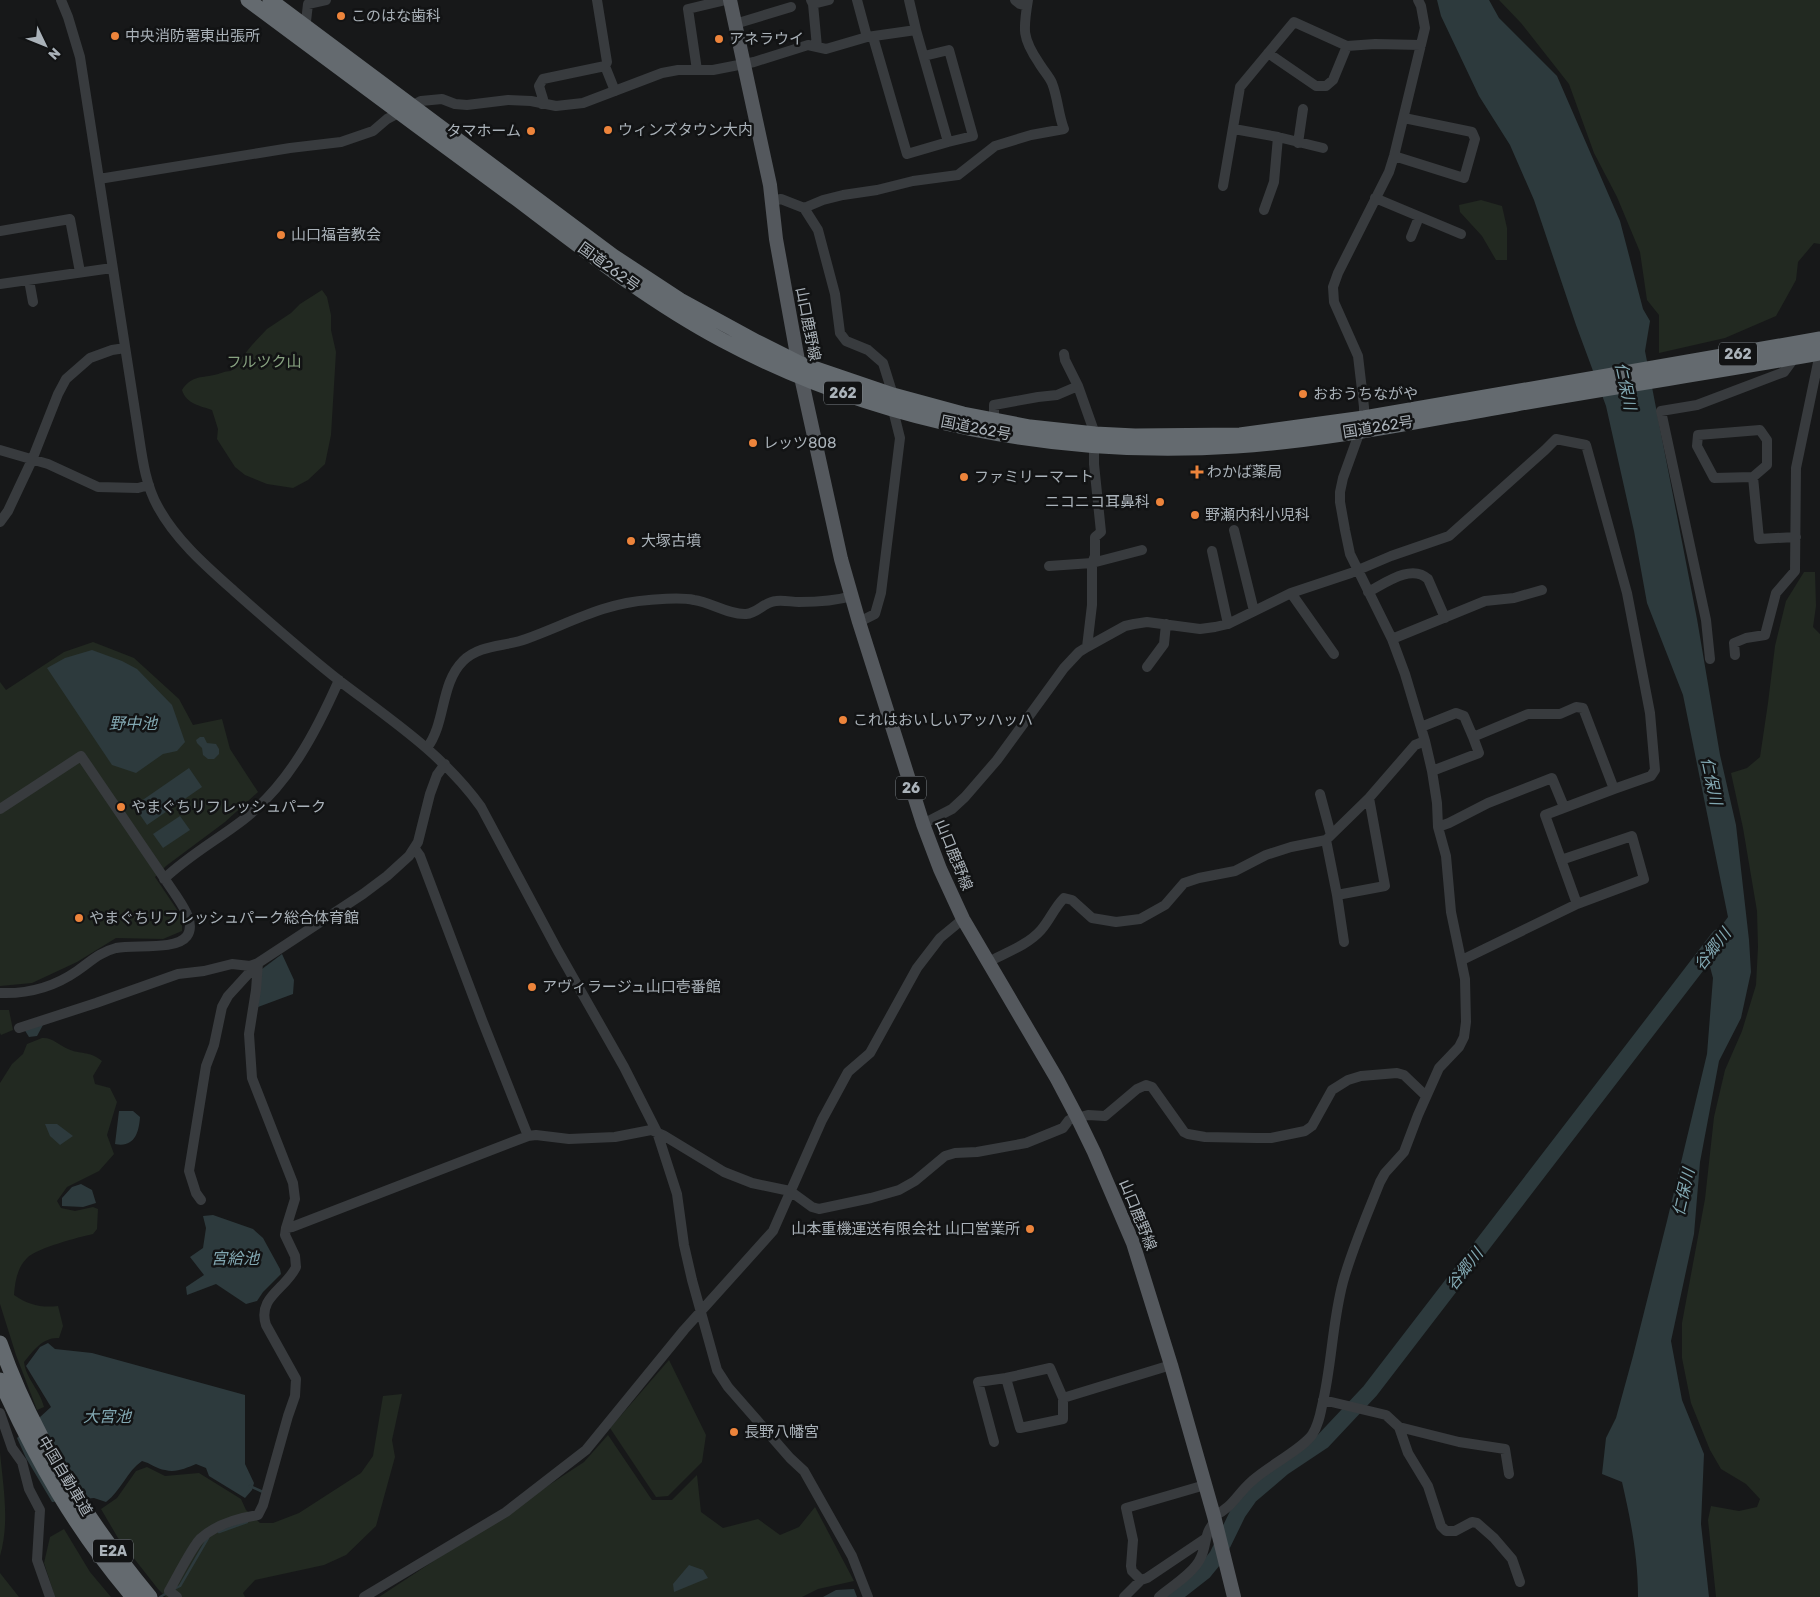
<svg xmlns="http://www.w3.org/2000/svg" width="1820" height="1597" font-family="Rubik,'Noto Sans JP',sans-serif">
	<rect width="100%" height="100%" fill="#171819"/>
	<path fill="#222921" d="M1499,0H1820V244L1814,243L1798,262L1796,280L1776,316L1725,338L1659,353V315L1647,300L1640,252L1617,197L1594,153L1569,84L1521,23Z
		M1481,200L1502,206L1507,228V260H1496L1482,236L1460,212L1459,205Z
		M322,290L327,297L331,315V330L336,352L331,435L325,464L308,480L293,488L267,484L245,475L235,467L217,439L218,429L212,410C201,406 186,404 182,390C191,376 200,378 214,375C220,374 224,371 231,371L252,345L267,329L291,313L300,304Z
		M1804,572H1815L1816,606L1813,627L1820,634V1597H1716L1708,1520L1711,1506L1739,1511L1757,1507L1760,1499L1746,1484L1721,1469L1710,1450L1691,1403L1682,1358V1323L1705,1199L1714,1117L1725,1070L1742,1031L1756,985L1758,947L1757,911L1743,828L1731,773L1747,768L1760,757L1768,703L1775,646L1786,601Z
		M93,642L134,658L179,699L193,725L222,719L230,749L258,792L225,822L166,866L155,877L182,917V931L163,939L116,938L77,962L32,983L0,986V682L6,690L64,652Z
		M0,1010H9L13,1030L1,1035L0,1033Z
		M42,1038C52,1037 59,1045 68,1049C81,1055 88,1050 102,1061L93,1076L95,1084L110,1088L117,1102L107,1135L114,1154L99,1171L67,1187L57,1201L61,1208L75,1211L93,1207L98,1209L97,1229L93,1234C79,1237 37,1248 27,1258C17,1268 15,1282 14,1295C28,1305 42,1308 58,1306L63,1326L59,1338C43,1337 34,1350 24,1362C26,1379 40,1390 44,1407L37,1410L16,1355L0,1304V1083L12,1064L23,1054L27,1044Z
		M669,1360L706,1435L702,1462L668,1496L656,1497L610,1428Z
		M402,1394L392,1440L395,1457L376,1526L346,1555L324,1565L255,1580L243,1593L245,1597H166L158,1589L118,1538L101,1509L117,1498L136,1471L147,1467L165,1476L199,1473L241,1499L246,1510L260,1523H273L299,1513L361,1473L373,1456L383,1396Z
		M608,1435L652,1500H672L697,1475L701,1512L723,1528L758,1519L780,1535L799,1527L815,1507L854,1581L818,1589L802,1597H379L584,1462Z
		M0,1452C3,1486 10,1522 0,1556Z
		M64,1529L90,1572L111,1597H55L44,1563L50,1537Z
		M0,1573L19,1597H0Z"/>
	<path fill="#2d3a3d" d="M1437,0H1489L1499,18L1557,76L1620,221L1643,309L1650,321L1645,351L1697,619L1720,755L1736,825L1749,940L1751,972L1741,1018L1719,1061L1700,1162L1694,1234L1671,1341L1682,1400L1704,1454L1701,1524L1709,1597H1638C1638,1557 1631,1521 1622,1482L1602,1474L1606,1438L1616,1418L1633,1356L1667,1221L1707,1054L1713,978L1705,948L1728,917L1683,695L1647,603L1634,531L1606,406L1576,325L1534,200L1510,145L1479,96L1441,16Z
		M92,650L122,661L137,669L172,705L185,742L177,751L163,754L136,773L112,765L47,668L65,658Z
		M200,737H204L207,743L216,744L219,749V754L214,759H208L203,755L202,748L197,743L196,740Z
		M189,768L202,787L147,825L134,806Z
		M180,816L190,830L163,848L153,834Z
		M282,954L294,980L293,994L258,1007L262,969Z
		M43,1025L37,1036L29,1037L24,1029Z
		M119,1111H133L140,1117C139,1133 134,1148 115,1144Z
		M45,1124H57L73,1136L60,1145L50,1136Z
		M81,1184L92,1190L96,1203L83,1207L62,1206V1198L72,1187Z
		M213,1215L253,1229L263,1238L280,1269L281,1274L263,1292L257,1301L246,1304L216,1284L187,1295L186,1287L204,1275L190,1257L203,1248L206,1228L203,1216Z
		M48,1343L55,1349L92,1353L245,1395V1464L254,1483L252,1490L245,1498L209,1476L206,1468L196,1464C186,1468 176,1473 165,1470C157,1469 150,1463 142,1461C127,1471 121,1491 106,1502L94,1498L52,1502L26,1458L17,1438L51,1407L26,1366L40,1347Z
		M689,1565L703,1570L708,1578L674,1592L673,1584Z
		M854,1589L857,1597H823L836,1590Z"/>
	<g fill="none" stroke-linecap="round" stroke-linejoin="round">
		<path stroke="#2d3a3d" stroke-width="2.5" d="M250,1486L263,1492
			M219,1532L247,1522
			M174,1589L180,1586L208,1538
			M160,1597L167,1593"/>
		<path stroke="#2d3a3d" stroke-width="16" d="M1172,1597L1204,1572L1217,1556L1238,1513L1250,1496L1284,1467L1323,1441L1370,1391L1719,937"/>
		<path stroke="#383b3e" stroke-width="10" d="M61,0L68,17L80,57L138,430C142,456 145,484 158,507C176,540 206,566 234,591C269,622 304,653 341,682C391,720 444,755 481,807L558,951L624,1067L657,1132L677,1194L684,1245L692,1280L717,1370L728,1387L790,1458L804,1471L852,1556L868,1597
			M597,0L607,62L605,66L615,91
			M811,0L813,4L829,0
			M857,0L867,37
			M909,0L916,30
			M1015,0L1020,4L1027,6
			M813,4L817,47
			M735,24L791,7
			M305,30L308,4L326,0
			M1268,53L1316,86H1326L1333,80L1347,46
			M924,56L949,50L973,136L948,142
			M697,70L688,9L726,0
			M542,104L543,99L539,86L543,79L605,66
			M1234,129L1278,137L1323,148
			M1298,143L1303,109
			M1394,156L1464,178L1475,139L1472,132L1404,118
			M99,179L290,148L341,142L373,131L387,119L421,101L442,99L455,104L467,105L508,100L531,101L556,106L583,103L662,73L678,70H713L754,62L808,45L826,49L867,37L916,30L948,142L907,154L873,37
			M1223,186L1240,87L1294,22L1347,46L1375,44L1421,45
			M1375,198L1461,234
			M772,201L781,199L804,208L818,230L835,294L840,333L846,341L868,350L883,363L893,395
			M804,208L823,200L843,195L877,190L913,181L958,175L995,146L1031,135L1064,129C1058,114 1058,98 1052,83C1049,76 1043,70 1039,63C1022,38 1023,30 1028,0
			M1264,210L1274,182L1278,137
			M0,231L70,219L80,272
			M1411,237L1419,217
			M29,280L33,302
			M0,284L112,268
			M1064,354L1065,360L1078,386L1095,434
			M994,420V405L1038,397L1057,395L1078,386
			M0,450L48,464L98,487L138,488L149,485
			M1753,477L1767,465V440L1760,430L1698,435L1697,446L1714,478L1753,477L1759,539L1796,537
			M0,522L8,511L32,460L58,394L66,379L90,358L112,350L125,348
			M1234,530L1254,611
			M1212,551L1228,624
			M1049,566L1092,563L1095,556V537L1101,532L1094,464V446
			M1368,592C1384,584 1411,563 1428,579L1445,618
			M1291,593L1334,654
			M859,622L875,614L881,593L900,438L893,410
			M1392,639L1485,601L1514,598L1542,590
			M1087,647L1092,605V563L1142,550
			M1735,655L1734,643L1746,638L1765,635L1776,593L1795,571L1796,468L1820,353
			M1710,659L1706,620L1661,411L1697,405L1784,372L1795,357
			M1147,667L1164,644L1166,624
			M1421,727L1456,713L1464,716L1473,737
			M427,748C446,723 440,684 463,661C480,644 505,647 526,639C568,624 603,603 649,600C663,599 680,597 694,600C711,602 728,615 746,614C758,613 764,602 776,601C784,600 792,602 799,602C817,602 835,601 852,596
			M1432,771L1479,753L1473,737L1528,714H1560L1576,707L1583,708L1614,789L1545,815L1577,904
			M1320,794L1331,835
			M0,809L81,756L175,894C182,905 196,923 187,936C176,951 134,944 116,948C100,952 90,962 77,971C54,987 27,994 0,993
			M923,824L952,809L965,797L997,760L1064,668L1079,652L1087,647L1125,626L1134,624L1147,622L1200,629L1215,627L1228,624L1291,593L1351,573L1391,556L1449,536L1545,450L1556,439L1586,445L1627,593L1650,713L1655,770L1651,776L1614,789
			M1438,827L1449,823L1488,803L1552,778L1564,807
			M1326,840L1337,895L1385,886L1369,798
			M415,849L420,856L482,1020L528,1136
			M164,879C188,856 217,840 243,820C289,784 316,732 339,680
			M1337,895L1344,942
			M1462,960L1577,904L1644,879L1632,836L1561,860
			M988,962C1005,953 1028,945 1041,930C1050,920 1054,908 1064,898L1072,900L1092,918L1116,922L1140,919L1165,905L1184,883L1199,878L1235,871L1266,855L1291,847L1326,840L1369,798L1415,745L1425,741
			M19,1028L96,1003L178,974L204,971L232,964L250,966L258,963L256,990L249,1034L252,1078L293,1183L295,1199L286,1228L285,1235L295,1256L296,1267C286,1289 257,1297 266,1325L296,1379L295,1396L288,1416L263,1505L258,1515C238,1518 215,1525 200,1539C192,1547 176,1579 169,1591L177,1597
			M201,1200L196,1193L189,1171L206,1066L214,1045L222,1007L228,996L258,963L363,894L387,876L409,856L418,842L430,794L437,775L445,764
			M286,1228L292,1227L528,1136L536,1135L569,1139L615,1137L651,1130L663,1135L724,1172L752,1183L790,1191L812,1207L819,1209L871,1198L899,1190L915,1181L945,1156L955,1153L977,1152L1026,1143L1063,1128L1069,1120L1088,1115L1105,1116L1137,1089L1146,1085L1152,1087L1184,1132L1188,1134L1205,1137L1256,1138H1271L1305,1131L1312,1126L1332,1090L1348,1080L1361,1076L1397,1073L1404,1075L1426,1096
			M1063,1398V1419L1020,1428L1006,1378L1050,1368L1063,1398L1171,1365
			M1323,1400L1386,1415L1399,1427L1459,1442L1505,1449L1509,1474
			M0,1413L12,1448L22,1462L29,1489L40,1510L37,1560L50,1597
			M1399,1427L1408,1453L1428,1486L1441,1526L1446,1531H1455L1472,1522L1477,1523L1494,1538L1512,1559L1520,1582
			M994,1442L978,1382L1006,1378
			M1205,1485L1126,1508L1133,1540L1131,1566L1132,1571L1141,1580L1147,1578L1205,1539
			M1214,1516C1233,1507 1237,1494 1252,1481C1268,1466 1301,1450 1312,1435C1318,1426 1320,1416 1322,1406C1332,1365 1332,1323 1343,1282C1352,1249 1367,1215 1380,1182L1385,1173L1404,1152L1418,1115L1439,1068L1459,1047L1464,1037L1466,1022L1465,979L1451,912L1446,856L1438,827L1437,803L1432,771L1425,741L1405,674L1392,639L1350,554L1345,530L1340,502V492L1343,478L1360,431L1364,418V407L1358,356L1334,302L1333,287L1338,273L1389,172L1394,156L1425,28L1421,6L1418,0
			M364,1597L506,1512L586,1450L684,1330L773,1231L822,1120L848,1072L870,1053L917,968L940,938L963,919
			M1124,1597L1141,1580
			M1159,1597C1171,1587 1195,1572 1201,1557C1207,1545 1204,1532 1215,1522"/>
		<path stroke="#54585d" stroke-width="14" d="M730,0L770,185L776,239L801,377L841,559L859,622L923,824L940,869L963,919L1057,1079L1077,1117L1094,1152L1133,1243L1171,1365L1214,1516L1234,1597"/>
		<path stroke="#646a6f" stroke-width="15" d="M248,0C338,67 427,133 517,199C583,249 649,301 722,340C877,423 1061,458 1236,446C1330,440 1423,420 1516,404C1617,386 1719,371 1820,353
			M270,0L613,256L680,300L757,342L799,363L893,395L963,414L1030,427L1095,434L1135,436L1240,435L1364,418L1820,339
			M0,1343C33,1437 87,1521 150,1597
			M0,1380C36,1460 76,1530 133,1597"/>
	</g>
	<g fill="#ed843b" stroke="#121314" stroke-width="2">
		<circle cx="341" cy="16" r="5"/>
		<circle cx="115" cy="36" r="5"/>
		<circle cx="719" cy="39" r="5"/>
		<circle cx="608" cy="130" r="5"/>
		<circle cx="531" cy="131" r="5"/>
		<circle cx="281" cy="235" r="5"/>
		<circle cx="1303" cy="394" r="5"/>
		<circle cx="753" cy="443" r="5"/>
		<path d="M1194.5 464.5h5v5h5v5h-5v5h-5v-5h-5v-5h5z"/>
		<circle cx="964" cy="477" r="5"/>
		<circle cx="1160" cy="502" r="5"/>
		<circle cx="1195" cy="515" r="5"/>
		<circle cx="631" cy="541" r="5"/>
		<circle cx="843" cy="720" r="5"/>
		<circle cx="121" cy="807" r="5"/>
		<circle cx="79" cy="918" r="5"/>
		<circle cx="532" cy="987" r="5"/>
		<circle cx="1030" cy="1229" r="5"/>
		<circle cx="734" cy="1432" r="5"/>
	</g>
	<g text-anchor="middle" stroke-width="5" stroke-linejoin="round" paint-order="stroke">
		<g fill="#121314" stroke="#7c8288" stroke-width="1">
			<rect x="1719" y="342.5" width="38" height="23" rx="4"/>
			<rect x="824" y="381.5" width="38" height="23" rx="4"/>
			<rect x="896" y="776.5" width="30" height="23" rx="4"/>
			<rect x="93" y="1539.5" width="40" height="23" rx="4"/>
		</g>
		<g font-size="14" font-weight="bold" fill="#aab2b9">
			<text x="1738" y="359">262</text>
			<text x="843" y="398">262</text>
			<text x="911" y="793">26</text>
			<text x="113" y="1556">E2A</text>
		</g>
		<g font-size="15" fill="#aab2b9" stroke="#121314" text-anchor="start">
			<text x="351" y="21">このはな歯科</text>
			<text x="125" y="41">中央消防署東出張所</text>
			<text x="729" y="44">アネラウイ</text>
			<text x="618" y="135">ウィンズタウン大内</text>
			<text x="521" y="136" text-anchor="end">タマホーム</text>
			<text x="291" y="240">山口福音教会</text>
			<text x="1313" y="399">おおうちながや</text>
			<text x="763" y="448">レッツ808</text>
			<text x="1207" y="477">わかば薬局</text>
			<text x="974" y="482">ファミリーマート</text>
			<text x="1150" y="507" text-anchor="end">ニコニコ耳鼻科</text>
			<text x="1205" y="520">野瀬内科小児科</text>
			<text x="641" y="546">大塚古墳</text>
			<text x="853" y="725">これはおいしいアッハッハ</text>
			<text x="131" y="812">やまぐちリフレッシュパーク</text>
			<text x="89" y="923">やまぐちリフレッシュパーク総合体育館</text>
			<text x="542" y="992">アヴィラージュ山口壱番館</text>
			<text x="1020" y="1234" text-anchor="end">山本重機運送有限会社 山口営業所</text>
			<text x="744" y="1437">長野八幡宮</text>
		</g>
		<g font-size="15" fill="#aab2b9" stroke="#121314">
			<text transform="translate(609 267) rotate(36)" y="5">国道262号</text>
			<text transform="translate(808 324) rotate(79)" y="5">山口鹿野線</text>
			<text transform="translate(1378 427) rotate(-9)" y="5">国道262号</text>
			<text transform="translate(976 428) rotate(11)" y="5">国道262号</text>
			<text transform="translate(954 855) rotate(68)" y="5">山口鹿野線</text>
			<text transform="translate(1138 1215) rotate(68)" y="5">山口鹿野線</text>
			<text transform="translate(65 1476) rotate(59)" y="5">中国自動車道</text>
		</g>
		<g font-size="15" fill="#88a381" stroke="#121314">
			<text x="264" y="367">フルツク山</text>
		</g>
		<g font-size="16" font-style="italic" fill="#82a8b2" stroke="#121314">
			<text transform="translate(1626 386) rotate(78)" y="6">仁保川</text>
			<text x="133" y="729">野中池</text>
			<text transform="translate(1712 781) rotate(78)" y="6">仁保川</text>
			<text transform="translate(1712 949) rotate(-52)" y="6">谷郷川</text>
			<text transform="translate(1683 1192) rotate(-77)" y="6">仁保川</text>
			<text x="235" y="1264">宮給池</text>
			<text transform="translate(1464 1269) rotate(-52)" y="6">谷郷川</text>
			<text x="107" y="1422">大宮池</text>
		</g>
	</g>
	<g transform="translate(45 45) rotate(133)" stroke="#121314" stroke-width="4" paint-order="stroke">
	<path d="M0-4L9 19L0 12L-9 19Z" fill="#aab2b9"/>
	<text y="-8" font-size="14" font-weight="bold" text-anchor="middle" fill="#aab2b9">N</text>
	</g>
</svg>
